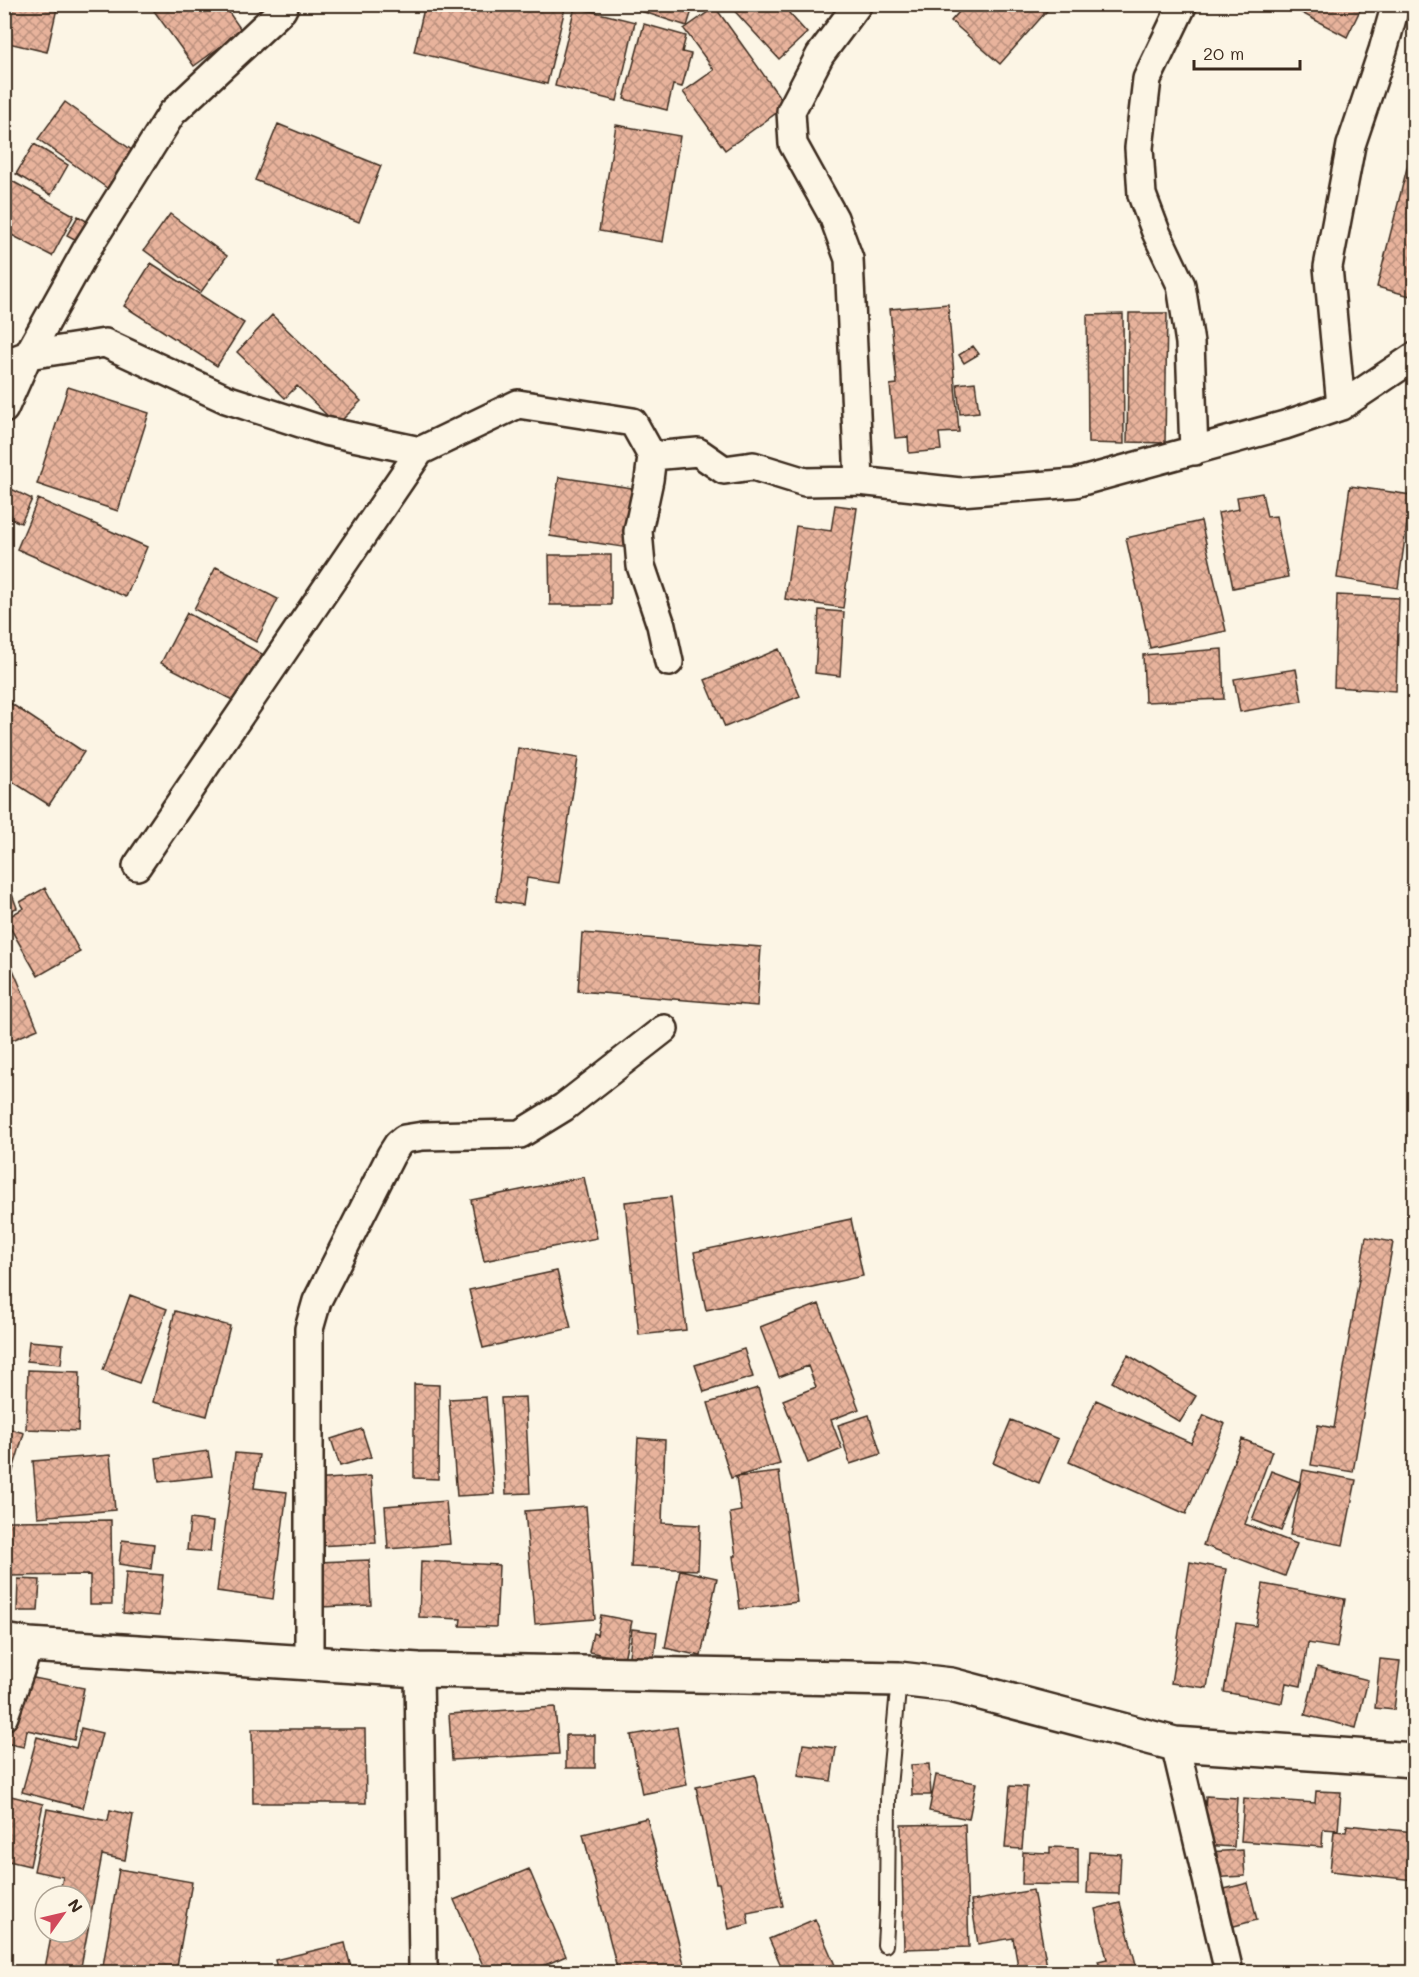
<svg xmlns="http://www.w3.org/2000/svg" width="1419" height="1977" font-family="Mali,sans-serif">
	<defs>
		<pattern id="building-cross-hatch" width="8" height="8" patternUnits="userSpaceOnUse" patternTransform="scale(1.5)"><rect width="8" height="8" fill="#e8b39c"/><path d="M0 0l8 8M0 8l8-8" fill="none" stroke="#bd927f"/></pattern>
	</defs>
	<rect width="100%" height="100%" fill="#fcf5e5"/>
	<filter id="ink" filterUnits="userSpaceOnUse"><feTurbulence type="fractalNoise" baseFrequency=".0167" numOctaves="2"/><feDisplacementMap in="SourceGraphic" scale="12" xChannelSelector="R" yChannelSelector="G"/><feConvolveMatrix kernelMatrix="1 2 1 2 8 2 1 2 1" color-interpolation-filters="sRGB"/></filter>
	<g filter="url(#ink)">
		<path fill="url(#building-cross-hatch)" stroke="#3b2a1e" stroke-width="1.5" d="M4,4H58L47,52L4,42Z
			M149,4H223L242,31L194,66Z
			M425,4H566L547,84L414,52Z
			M619,4H694L687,26Z
			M728,4H798L789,13L807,33L779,59Z
			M966,4H1053L1000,64L951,21Z
			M1285,4H1363L1347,37Z
			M575,7L635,22L617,101L555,86Z
			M715,7L786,106L725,150L683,92L714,70L684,29Z
			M644,24L686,36L682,52L691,54L682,87L673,85L667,110L624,99Z
			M65,102L133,151L107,188L38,139Z
			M278,124L381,166L359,222L255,180Z
			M616,125L680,136L663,242L599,231Z
			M1414,140V297L1377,287Z
			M34,144L68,165L51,195L16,174Z
			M10,180L74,215L52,256L4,231V190Z
			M170,214L227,256L201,292L144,250Z
			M78,216L93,225L82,243L67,235Z
			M151,263L244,323L217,366L124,306Z
			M948,304L959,432L939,433L941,450L909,453L908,437L895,438L890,385L897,384L890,309Z
			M1129,313H1167L1165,443L1127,442Z
			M1123,314L1124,444L1088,443L1087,315Z
			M272,315L361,401L337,425L297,386L285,398L237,352Z
			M973,346L979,354L964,363L959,355Z
			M975,382L979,412L960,414L957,384Z
			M68,387L149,413L118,511L37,484Z
			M559,477L638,489L629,548L550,536Z
			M5,486L32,499L21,523L4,516Z
			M1350,486L1411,495L1398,588L1337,578Z
			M1262,493L1267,517L1276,516L1288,577L1233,588L1218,513L1239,509L1237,497Z
			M38,499L147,547L126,597L17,549Z
			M835,505L857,508L843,608L785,599L796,526L831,531Z
			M1201,521L1226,631L1150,648L1126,538Z
			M549,555H611V605H550Z
			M216,567L278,599L256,642L194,609Z
			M1337,595L1399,598L1396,691L1334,687Z
			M819,610L844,612L840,676L815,673Z
			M187,613L264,655L238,703L161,663Z
			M779,649L800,696L725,727L705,680Z
			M1222,649L1224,699L1145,702L1143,655Z
			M1296,669L1302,701L1240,712L1234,679Z
			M4,699L84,752L49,805L4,776Z
			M518,748L578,758L559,883L527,878L523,905L496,901Z
			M4,872L17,908L4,912Z
			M45,888L80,952L38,976L5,919L24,908L20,902Z
			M582,933L761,947L757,1006L578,991Z
			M4,948L38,1029L10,1041L4,1027Z
			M584,1177L597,1238L484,1261L471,1200Z
			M671,1197L686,1330L639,1335L625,1202Z
			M851,1219L863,1276L706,1310L694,1252Z
			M1366,1237L1393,1242L1353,1472L1311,1465L1318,1425L1334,1428Z
			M557,1271L571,1328L483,1348L469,1290Z
			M130,1295L167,1309L139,1383L103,1370Z
			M819,1304L859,1409L831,1420L842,1449L808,1463L783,1400L816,1387L808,1366L779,1377L760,1327Z
			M175,1311L230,1326L207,1416L153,1402Z
			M29,1341L63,1344L61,1364L27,1361Z
			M744,1349L753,1377L704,1392L695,1365Z
			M1128,1355L1196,1396L1180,1422L1112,1382Z
			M28,1370L80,1372L78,1431L26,1429Z
			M414,1384L439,1385L438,1479L414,1478Z
			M758,1388L780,1464L731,1478L708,1403Z
			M486,1397L494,1494L457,1496L449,1399Z
			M525,1397L530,1493L506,1494L501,1398Z
			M1096,1400L1191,1443L1204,1415L1225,1424L1186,1514L1069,1462Z
			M869,1415L881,1454L850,1464L838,1425Z
			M1011,1420L1058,1439L1039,1483L993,1463Z
			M4,1427L24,1433L4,1501Z
			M362,1429L371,1457L340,1466L331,1439Z
			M638,1438L665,1440L662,1523L700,1525L698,1570L631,1567Z
			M1242,1439L1272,1451L1245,1524L1297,1544L1285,1576L1203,1545Z
			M208,1451L212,1476L159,1482L156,1458Z
			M235,1453L259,1455L254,1488L287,1492L273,1599L217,1591Z
			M110,1455L115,1510L38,1517L33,1461Z
			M1303,1470L1356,1480L1343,1545L1290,1535Z
			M1271,1471L1300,1482L1281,1531L1252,1520Z
			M779,1472L797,1602L740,1609L733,1556H736L730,1513L741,1511L736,1477Z
			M371,1476L376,1543L316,1546L312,1480Z
			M446,1501L450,1544L388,1549L385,1506Z
			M586,1506L595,1619L535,1624L525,1511Z
			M190,1519L213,1522L210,1552L187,1550Z
			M111,1520L112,1604H90V1575L7,1576V1521Z
			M122,1540L154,1544L151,1569L119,1564Z
			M369,1560L371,1605L320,1607L318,1562Z
			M421,1561L499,1565L496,1627L460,1626L461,1619L419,1617Z
			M1190,1562L1226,1569L1207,1688L1171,1683Z
			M680,1570L717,1578L701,1656L665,1648Z
			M126,1572L163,1575L159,1616L123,1613Z
			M18,1579L40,1580L38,1611H17Z
			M1263,1584L1345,1599L1337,1648L1308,1643L1301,1686L1286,1683L1282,1703L1224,1692L1236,1623L1256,1626Z
			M601,1615L632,1621L624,1659L589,1652L593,1633L597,1635Z
			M632,1629L657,1632L654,1659L629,1656Z
			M1380,1659L1400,1661L1394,1710L1375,1708Z
			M1317,1667L1368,1680L1356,1728L1305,1715Z
			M19,1675L84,1688L74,1740L27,1730L24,1747L5,1743Z
			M1412,1701H1414V1730L1407,1729Z
			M555,1707L559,1754L452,1760L449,1714Z
			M677,1727L687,1785L642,1794L631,1735Z
			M81,1728L102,1733L83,1808L22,1792L37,1737L76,1748Z
			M252,1729H365L366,1803H253Z
			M566,1735H595V1768H566Z
			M803,1744L836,1748L831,1781L798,1776Z
			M929,1764L931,1795H912L911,1765Z
			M755,1775L783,1906L747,1913L749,1924L729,1929L719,1883H716L696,1787Z
			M936,1775L976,1783L969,1819L929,1811Z
			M1010,1786L1027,1787L1022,1849L1005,1848Z
			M1316,1791L1341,1792L1338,1830L1323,1829L1322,1847L1241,1841L1244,1798L1315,1803Z
			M11,1796L43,1804L30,1866L4,1860V1827Z
			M1206,1796L1237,1798L1234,1847L1203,1845Z
			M47,1809L108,1821L110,1810L133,1815L125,1860L102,1855L80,1972L45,1968L52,1932H81V1896H59L63,1877L34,1871Z
			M647,1818L686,1972H618L583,1834Z
			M965,1824L969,1947L904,1949L901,1825Z
			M1347,1825L1414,1832V1880L1330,1871L1334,1831L1346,1832Z
			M1050,1847L1078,1848V1885L1022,1884L1023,1852L1050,1853Z
			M1243,1850L1245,1876L1207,1878L1206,1852Z
			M1089,1852L1121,1854L1119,1894L1087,1893Z
			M119,1869L192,1882L176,1972H102Z
			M529,1869L566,1956L529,1972H486L454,1900Z
			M1248,1883L1257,1920L1215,1931L1205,1894Z
			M1033,1890L1048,1972H1019L1013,1938L978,1944L971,1901Z
			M1120,1903L1138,1972H1101L1098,1961L1107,1959L1095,1909Z
			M815,1919L838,1972H784L769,1939Z
			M345,1943L352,1972H278L275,1960Z"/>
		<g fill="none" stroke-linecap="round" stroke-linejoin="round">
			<defs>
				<path id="service" d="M885,1945L887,1910L888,1798L899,1679"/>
				<path id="minor" d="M858,4L820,55L791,111L793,144L834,218L849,259L859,481
					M1183,4L1147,79L1139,148L1142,195L1156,232L1181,285L1190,343L1194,451
					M4,364L28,355L105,343L226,399L325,431L420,451L518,404L633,422L652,456L698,452L724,470L753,466L805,482L859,481L960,492L1075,483L1285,425L1341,406L1414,357
					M1341,406L1328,267L1351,145L1383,50L1396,4
					M4,409L28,355L88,247L172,113L282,10L285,4
					M652,456L649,480L638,531L641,566L661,625L669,662
					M137,866L420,451
					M309,1664V1329L317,1301L391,1155L398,1144L404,1139L423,1136L520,1134L564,1107L664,1029
					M419,1670L423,1966L425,1972
					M4,1716L29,1645
					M1175,1744L1229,1972"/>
				<path id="tertiary" d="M4,1641L29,1645L419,1670L899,1679L951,1685L1175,1744L1414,1760"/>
			</defs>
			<use href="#service" stroke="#3b2a1e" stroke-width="18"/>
			<use href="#minor" stroke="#3b2a1e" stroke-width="32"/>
			<use href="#tertiary" stroke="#3b2a1e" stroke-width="38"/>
			<use href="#service" stroke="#fcf5e5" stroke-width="14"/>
			<use href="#minor" stroke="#fcf5e5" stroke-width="27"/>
			<use href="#tertiary" stroke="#fcf5e5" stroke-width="33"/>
		</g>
	</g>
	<rect width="1419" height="1977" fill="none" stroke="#fcf5e5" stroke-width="24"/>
	<rect x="12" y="12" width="1395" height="1953" fill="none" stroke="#3b2a1e" stroke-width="2" filter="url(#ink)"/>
	<g transform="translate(63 1914) rotate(56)"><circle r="28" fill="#fcf5e5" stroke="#afa495" stroke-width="1.5"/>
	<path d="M0-4.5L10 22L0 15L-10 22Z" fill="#d1495b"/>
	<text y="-9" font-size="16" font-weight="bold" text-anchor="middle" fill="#3b2a1e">N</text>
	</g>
	<path d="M1194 60v9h106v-9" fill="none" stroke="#3b2a1e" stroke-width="3"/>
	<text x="1203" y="60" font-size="18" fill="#3b2a1e" stroke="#fcf5e5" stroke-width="4.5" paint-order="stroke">20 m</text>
</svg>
